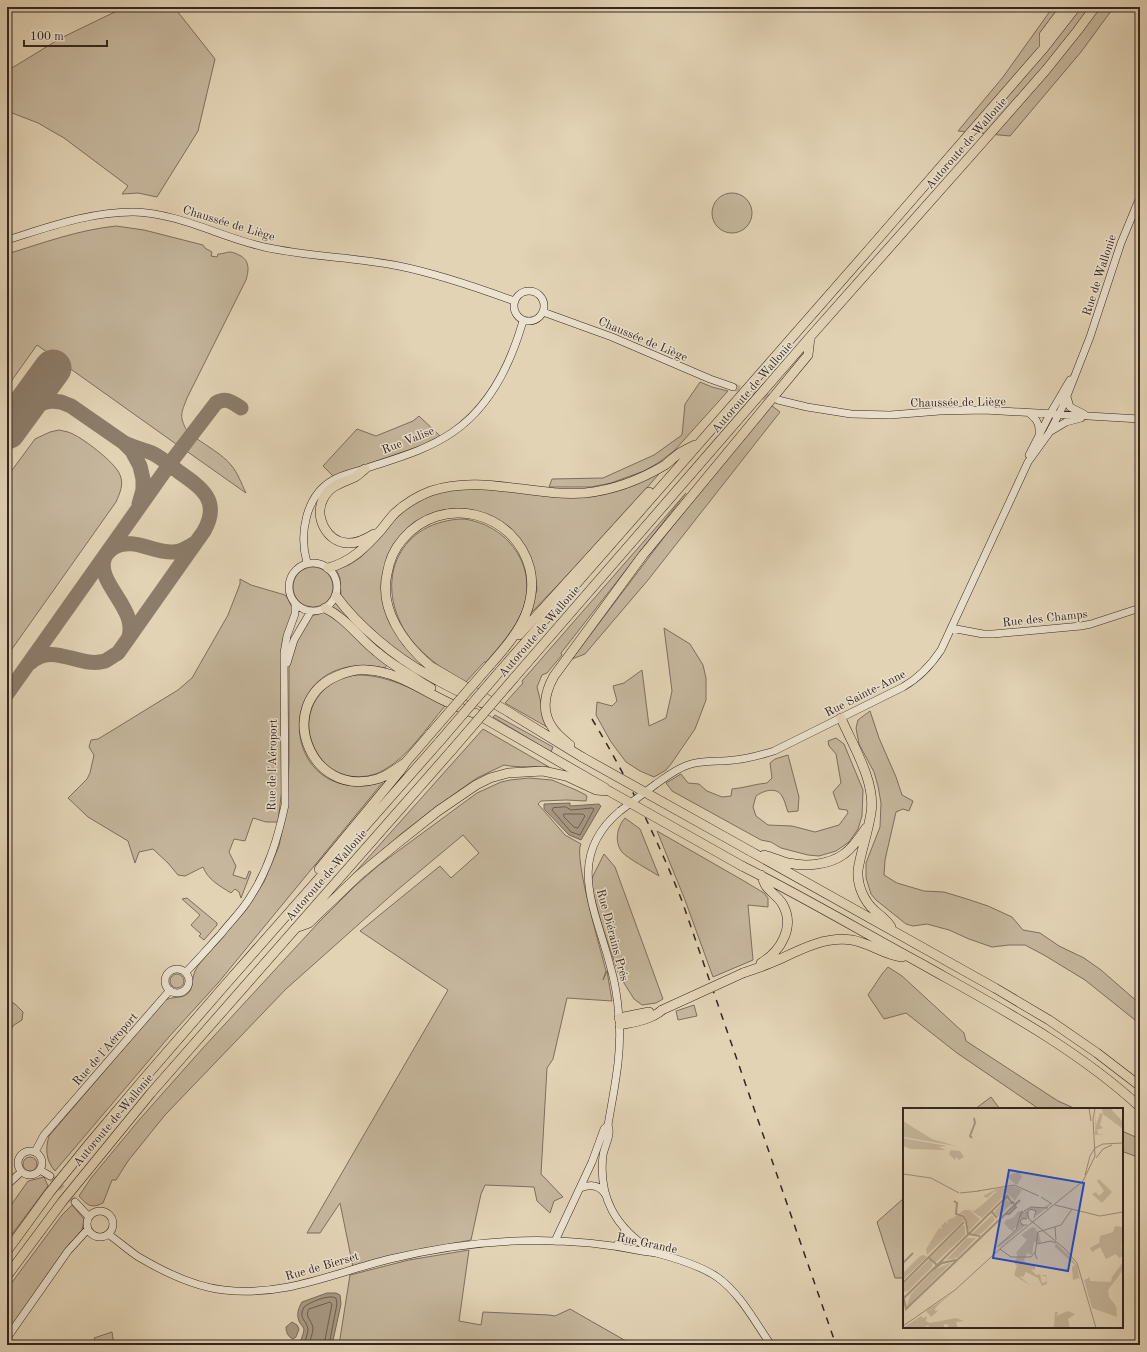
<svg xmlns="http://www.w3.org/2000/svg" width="1147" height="1352" font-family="'Old Standard TT',serif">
	<rect width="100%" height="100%" fill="#e2d3b5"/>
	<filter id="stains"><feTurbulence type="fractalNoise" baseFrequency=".005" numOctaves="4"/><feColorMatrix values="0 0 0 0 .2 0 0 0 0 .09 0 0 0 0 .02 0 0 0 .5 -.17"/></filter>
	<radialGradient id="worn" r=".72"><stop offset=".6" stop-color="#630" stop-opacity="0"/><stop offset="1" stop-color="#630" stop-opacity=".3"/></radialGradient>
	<path fill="#c5b69c" stroke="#7d6e5e" d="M125,7H174L215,59L198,131L157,197L138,193L122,194L128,186L64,138L38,123L7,111V71L61,38Z
		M1053,7H1114L1081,52L1010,136L958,131L1003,77Z
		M712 213a20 20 0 1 1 40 0a20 20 0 1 1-40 0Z
		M116,226L144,230L203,245L205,248L212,252L211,256L217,257L218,254C223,254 227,252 230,252C233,252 237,254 239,255C250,260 249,270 246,280L187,398C181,414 179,416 187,431L176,444L37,345L7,387V254C43,243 78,230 116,226Z
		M700,382L712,387L728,391L674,451L658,463L644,471L611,483L591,487H549L552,479L603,478L654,455L682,435L685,404Z
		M771,405L780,412L648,580L585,654L572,659L668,532Z
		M419,416L440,436L420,446L333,476L323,466L357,429L376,436L413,421Z
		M59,430C62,431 65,431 68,432C81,436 116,463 120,475C124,484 120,493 116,502L7,656V477L35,439L50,432Z
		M196,438C208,447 222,454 231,465C238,473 241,483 246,493L185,450Z
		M665,467L604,537L531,613L537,589L534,569L531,558L524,545L516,534L506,525L492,516L472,510L422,518L411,525L400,536L387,557L390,624L404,646L422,664L419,666L410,661L367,626L341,597L340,578L336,569L349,565L361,557L399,515L410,505L424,497L455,487L589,494Z
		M686,493L561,653L562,655L547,673L542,675L537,687L547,727L505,703L523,683L522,681Z
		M464,519C507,525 538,565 523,609C515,629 500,646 486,662H484L466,682L464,683C442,669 419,653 405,631C373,578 401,520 464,519Z
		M293 587a20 20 0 1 1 40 0a20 20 0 1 1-40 0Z
		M240,579L251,585L285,595L288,599L293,610L285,636L282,788L278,822H266L253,818L245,841L234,839L229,852L236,866L233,875L246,879L249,871L251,872L241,898L239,892L235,889L231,893C220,886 208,880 203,867L185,876L178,875L168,863L153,849L139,852L135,863L128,841L88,817L68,798L87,779L90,773L94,755L89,747L91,740L98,739L108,733L178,690L192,678L228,615L240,584Z
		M337,601L409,666L408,670L396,663L331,607Z
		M325,612L330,613L388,663L385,668C267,644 275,813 383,782L218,983L168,1038L55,1171C46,1161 45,1149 49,1136L165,1000C171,997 178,998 184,996C194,991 191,983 194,974C195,970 198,966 200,963L246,910L264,882L279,846L287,807L289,762V668L294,646L311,616Z
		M664,628L690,644L703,665L706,678V700L695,729L671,764L666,770L654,777L640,771L626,762L611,742L596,715L597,702L612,706L617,701L613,686L624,683L642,670L649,726L666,718L672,691Z
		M360,675C392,676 418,692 445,706C427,727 409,756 384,770C374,776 361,778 349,776C334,773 323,764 316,751C300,722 312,691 342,678C348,676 354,675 360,675Z
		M870,711L879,738L896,777L902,795L913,801L909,811L903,809L896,812L885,860L884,875L897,883L924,891L944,892L967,899L988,906L1012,917L1023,930L1040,933L1059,946L1084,958L1101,970L1140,1004V1024L1085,980L1044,955L1025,945H1009L992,947L969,939L949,930L927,924L913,926L906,924L876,900L871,894L866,878V863L880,827L881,803L878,786L874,772L859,744L856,728L858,720Z
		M495,715L553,747L551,752L493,717Z
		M483,729L549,767C534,766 518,768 504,765L477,778L436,807L401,834L350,878Z
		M836,738L844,744L863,790L862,816L858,829L849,842L836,851L819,856L808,855L781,848L771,842L761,840L672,791L666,783L681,774L688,783L699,784L707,791L722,797L731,796L732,789C744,788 755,784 767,783L772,778L770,763L775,759L788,755L799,797L798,811L788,812C786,807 785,801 782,796C776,786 763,791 756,796L753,807L756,816L768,825L792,826L815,832L839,825L848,813L847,810L839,809L833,792L841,783L836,754L829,746L828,741Z
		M529,778L552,780L576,790L586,795L587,797L586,801L566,800L541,801L538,804L565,835L581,844C573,856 601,951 606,971L603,980L607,971L612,1001L567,998L553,1059L547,1068L541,1174L563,1197L554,1201L550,1213L537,1201L534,1187L485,1185L481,1194L471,1240L403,1253L353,1267L340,1203L320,1233H307L448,990L360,931L440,866L451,878L479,853L463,835L396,891L286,989L165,1115L128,1161L116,1180H112L103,1203C91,1209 87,1205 79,1196L91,1178L139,1120L202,1049L320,921L355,886L379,865L477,793L501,782L510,780Z
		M625,818L640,829L659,876C651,871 627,858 622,852C614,842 617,827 625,818Z
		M657,831L744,881L764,893L768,898V907L748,905L753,960L713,977L685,900Z
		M604,854L615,867L663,999L656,1003L642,1005L634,999L619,975L602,926L590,882Z
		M187,898L217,923V925L204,940L199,936L201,934L191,925L200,915L182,899Z
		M888,967L902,976L964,1033L966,1041L1058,1101L1076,1109H1039L957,1053L906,1013L884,1019L868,995L882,974Z
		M170 981a7 7 0 1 1 14 0a7 7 0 1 1-14 0Z
		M7,1000L15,1004L23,1012L22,1020L14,1025L7,1034Z
		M694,1005L697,1016L678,1020L676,1011Z
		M991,1097L1000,1109H975Z
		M1122,1131L1140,1139V1158L1124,1152H1122Z
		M23 1164a7 7 0 1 1 14 0a7 7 0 1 1-14 0Z
		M44,1177L48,1186L7,1241V1211L28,1181Z
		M904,1198V1278H895L877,1222Z
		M72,1205L84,1219L82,1230L63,1252L7,1333V1289L62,1215Z
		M469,1250L459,1321L481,1325L483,1312L549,1315L555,1316L570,1309L633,1345H339L350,1275L409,1260Z
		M112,1332L114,1345H97L94,1338Z"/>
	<path fill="#a79882" stroke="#796a5a" d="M570,803V806L599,804L601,806L581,840L569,835L544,809V804Z
		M327,1293H336L340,1295L341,1304L332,1345H300C300,1340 304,1334 304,1329C303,1326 300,1324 299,1321C296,1314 299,1307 302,1302Z
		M292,1322L297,1325L299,1329L296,1337L293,1339C288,1337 286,1332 286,1327Z"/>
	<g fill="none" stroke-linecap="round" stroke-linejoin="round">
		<path stroke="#6e5f50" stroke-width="1" d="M566,807L571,810L592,808L594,809L580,835L571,832L552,810L553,808Z
			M564,814H583L585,816L578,828H577L574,827L564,817Z
			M304,1345C305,1340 308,1334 308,1329C306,1319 298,1319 304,1307C310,1302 329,1294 336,1298L337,1304L329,1345
			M309,1345C310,1339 313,1334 313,1328C312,1320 304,1317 309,1309L330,1302L332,1304L324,1345"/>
		<path stroke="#8c7c6a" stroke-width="15" d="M7,433L20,415L35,405L51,401L61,402L71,406L123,442L132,451L140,466L143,479V490L139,504
			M128,639C140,611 97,584 104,560C105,554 109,551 113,548C133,536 152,553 173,552C182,552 189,547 195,543
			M30,663C53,641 79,669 105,661C109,659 114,655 118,653L204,531C221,501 202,488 179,472C170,465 162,458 152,453C142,449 132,447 123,442
			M7,694L174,458L216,403C226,397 232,402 241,408"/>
		<path stroke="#8c7c6a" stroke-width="37" d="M7,431L53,368"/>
		<path stroke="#bfb097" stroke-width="7" stroke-dasharray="7 3.5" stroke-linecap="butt" d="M733,387L777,400
			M50,1176L75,1202"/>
		<defs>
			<path id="secondary" d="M7,240C49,227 89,212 133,212C179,213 220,237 264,247C309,257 354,257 399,266C438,274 476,287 514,301
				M514 306a15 15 0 1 1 30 0a15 15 0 1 1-30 0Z
				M543,312L612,337L710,379L733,387
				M1067,397L1070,407L1084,414
				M778,400L807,407L851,414L890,415L940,411L984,410L1140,419
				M1029,413C1035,418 1040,423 1039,432
				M1051,431L1066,422L1081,418
				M1029,455L1050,414L1070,380
				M307,563C299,535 305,496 333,480C344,474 356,472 367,468C397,458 427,450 453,432C491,406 511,363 523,321
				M289 587a24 24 0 1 1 48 0a24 24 0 1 1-48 0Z
				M951,628L983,634H993L1081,626L1091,624L1140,608
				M287,663L294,640L311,611
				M656,784C666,777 676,769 688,765C703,760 718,762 734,760C748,759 761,755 774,751L903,687C919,678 931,665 941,650L1028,462L1049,433L1063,406L1090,337L1121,243L1140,197
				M620,811C565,857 595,908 610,965C615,982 618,1001 619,1019C622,1055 614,1089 608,1125C612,1134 605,1145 603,1155C598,1198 616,1228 652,1251
				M165 981a12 12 0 1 1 24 0a12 12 0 1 1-24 0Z
				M186,972C198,960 209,947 221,934C231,921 243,910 251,896C269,868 278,837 285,805L284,653L287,636L295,614V603
				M18 1163a12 12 0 1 1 24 0a12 12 0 1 1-24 0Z
				M35,1152L44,1135L170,990
				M40,1170L50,1176
				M7,1185L21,1172
				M580,1188C590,1184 599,1184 605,1194
				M75,1202L89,1217
				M87 1224a13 13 0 1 1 26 0a13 13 0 1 1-26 0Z
				M108,1234C118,1241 127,1249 137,1256C162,1271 195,1287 224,1290C285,1297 333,1273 390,1259C472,1239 559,1234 642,1251C647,1252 651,1252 656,1253C675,1258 701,1266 717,1277C740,1293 755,1322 771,1345
				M555,1241L592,1162L604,1129L608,1125
				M616,1246L623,1238L625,1229
				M7,1338L68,1251L88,1229"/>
			<path id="highway" d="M1044,48V35L1065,7
				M365,469C362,471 359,475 355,477C342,483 330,485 323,499C314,517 327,542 347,543C357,544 366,539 374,534
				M328,568C351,562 366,547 381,530C386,524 390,518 395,513C405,504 418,496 431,491C481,474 534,497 585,493C614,490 640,480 665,465C669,462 673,458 677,455C682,451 689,448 695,445
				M336,596C358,626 395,657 428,675C445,685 464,694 482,703
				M325,608C346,618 359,638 377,652C393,666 413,677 431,688
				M519,635L649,492
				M490,665C505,648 521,630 528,608C532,595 533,582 530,569C515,511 442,493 403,539C394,549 389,562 387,574C379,610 404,644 430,666L507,711L582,757
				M500,671L872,246L1044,48L1076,7
				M514,678L810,337L989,135L1046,70L1078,30L1095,7
				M475,713L605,788
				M841,718C853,746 876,782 871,813C868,832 861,851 858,870C857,886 864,901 875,911C881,916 887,920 891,927
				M570,745C564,740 556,734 552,727C541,711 545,692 554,676L643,555L808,355L810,337
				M406,762C397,768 388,776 377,779C309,799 274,703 337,676C346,672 357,669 367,670C395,671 420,689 445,701C455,706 466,710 476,714
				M750,851L995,988L1049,1020L1097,1053L1140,1086
				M764,855C772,857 780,861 788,863C806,867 829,865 844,854C853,848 860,837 866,828
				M742,866C802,896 861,931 920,963C996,1006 1075,1047 1140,1107
				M319,869L400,771L406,762L431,733
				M761,875C763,879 764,883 766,886C771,893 779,897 783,905C795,927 781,951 761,963
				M298,927L309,923L359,875L399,842L438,811L476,785L490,778L508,773L543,771L566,776L596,790L609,791
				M743,973C755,969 767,965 778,960C801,949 826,936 852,940C870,943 884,955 902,957
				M619,1018L649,1012
				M620,1025C634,1022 651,1020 662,1010
				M7,1251L50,1192L88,1145L142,1081L226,984L440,741
				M7,1276L62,1202L151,1093L452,750"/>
		</defs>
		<use href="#secondary" stroke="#35261f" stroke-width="8"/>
		<use href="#highway" stroke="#35261f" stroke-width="10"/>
		<use href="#secondary" stroke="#ece2cf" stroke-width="7"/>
		<use href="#highway" stroke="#e2d3b5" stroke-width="9"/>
		<path stroke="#35261f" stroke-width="1.5" stroke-dasharray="7 7" stroke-linecap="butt" d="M592,719C627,777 657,838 682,901L836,1345"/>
		<defs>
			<path id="secondary-bridge" d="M620,811L656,784"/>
			<path id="highway-bridge" d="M431,733L490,665
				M440,741L500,671
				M452,750L514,678
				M582,757L750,851
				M609,791L742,866
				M662,1010L743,973"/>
		</defs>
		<use href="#secondary-bridge" stroke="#35261f" stroke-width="8" stroke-linecap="butt"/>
		<use href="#highway-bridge" stroke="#35261f" stroke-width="10" stroke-linecap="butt"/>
		<use href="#secondary-bridge" stroke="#ece2cf" stroke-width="7"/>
		<use href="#highway-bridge" stroke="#e2d3b5" stroke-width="9"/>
	</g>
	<g text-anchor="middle" stroke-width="3" stroke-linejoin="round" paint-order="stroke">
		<g font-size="12" fill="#35261f" stroke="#ece2cf">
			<text transform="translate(966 143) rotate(-49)" y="4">Autoroute de Wallonie</text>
			<text transform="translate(229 223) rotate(17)" y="4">Chaussée de Liège</text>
			<text transform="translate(1099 275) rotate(-72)" y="4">Rue de Wallonie</text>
			<text transform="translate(643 339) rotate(23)" y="4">Chaussée de Liège</text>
			<text transform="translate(752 387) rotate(-49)" y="4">Autoroute de Wallonie</text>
			<text transform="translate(958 402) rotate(-1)" y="4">Chaussée de Liège</text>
			<text transform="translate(408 440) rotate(-22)" y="4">Rue Valise</text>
			<text transform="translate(1045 618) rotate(-6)" y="4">Rue des Champs</text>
			<text transform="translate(539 631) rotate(-49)" y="4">Autoroute de Wallonie</text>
			<text transform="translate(865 693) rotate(-27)" y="4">Rue Sainte-Anne</text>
			<text transform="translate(272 765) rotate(-89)" y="4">Rue de l'Aéroport</text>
			<text transform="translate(326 875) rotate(-49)" y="4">Autoroute de Wallonie</text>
			<text transform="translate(613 935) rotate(75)" y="4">Rue Diérains Prés</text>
			<text transform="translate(105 1049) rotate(-49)" y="4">Rue de l'Aéroport</text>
			<text transform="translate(113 1120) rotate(-50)" y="4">Autoroute de Wallonie</text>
			<text transform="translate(647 1243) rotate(12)" y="4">Rue Grande</text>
			<text transform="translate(322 1266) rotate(-16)" y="4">Rue de Bierset</text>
		</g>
	</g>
	<g transform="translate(903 1108)">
		<rect width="220" height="220" fill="#e2d3b5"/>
		<path d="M193,0V17L197,5L200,6L199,0H207L220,14V21L200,6L197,17L200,20L194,22L195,26H203L192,27ZM0,13L29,31L53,38L0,29ZM0,30L44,38L35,39L43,42L7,41L0,38ZM48,42L57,43L61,49L56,52L53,49L52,52L46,46ZM116,63L119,69L114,77L112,76L104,68ZM196,71L209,84L199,95L189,86L193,84L196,88L201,83L194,73ZM110,78L119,82L112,93L104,85L79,110L66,101L71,103L80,96L93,84L92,83L84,90L80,88L93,81ZM103,91L108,96L95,109L91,104ZM147,95L149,96L133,108L132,102H126V110L117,113L122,118L96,139V137L107,128L113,123L115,119L111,120V124L105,120L101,115L103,112L111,109L115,103L121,104L129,99L140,100ZM61,102H66L77,111L66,123L61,106H56ZM89,107L92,112L78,126H69ZM52,108H58L61,112L24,147L23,141L36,120L39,121L38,118L43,113L44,116L45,112L51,109L52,111ZM60,117L62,118V127L32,155L27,150ZM212,118L220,119V139L218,137L220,148L216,150L213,146L203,151L197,139L189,144L187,140L196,135L197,128L210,124ZM129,119L135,121H132L136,126L138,135L131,134L129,147L124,145L121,153L132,158V162L128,161L133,167L137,166L139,175L143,174V169L138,167H143L144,176L139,178L135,170L123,164L120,169L116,168L128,178L111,167L114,158L111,155L114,149V145L112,146L124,132L118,127L104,137ZM64,130H73L54,150L43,152ZM153,135L168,150L174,158L177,173L176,170L170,172L169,159L172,157L152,139ZM21,147L24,149L0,172V165L17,148ZM27,151L30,156L29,159L5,183L0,184V177ZM49,154L5,198L3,199L8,186L31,162ZM220,154V162L205,182L206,189L213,198L214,209L189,200L181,172L187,169V173L208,174L209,169ZM50,185L36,196L31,202L35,203L28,209L23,203ZM165,203L172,206L165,211L167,220H151L152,204H155L153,208ZM18,208L20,210L24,208L23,213L27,215L53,210L61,213L53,214L55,220L45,219L46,217L41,216V219L36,220H23L26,219L25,217L21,220H0Z" fill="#c5b69c"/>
		<path fill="none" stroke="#a79882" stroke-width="2" d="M69,30L67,28L72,15L71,10M100,92L105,89L109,96M51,93L54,95L53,106L60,108L63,113L65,126L77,128M102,106H106L113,99L109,93M84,107L89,104L94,110M25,149L34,157M0,155L10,145M27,164L39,155L53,152M0,175L61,114M0,186L3,201L117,92M0,191L105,87"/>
		<path fill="none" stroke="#9d8e79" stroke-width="1" d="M186,0L188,13M193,50L200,41L209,37M0,66L28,70L56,85M182,67L187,48L192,40L200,36L220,35M75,83L111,77L136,88M57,85L76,83M138,89L149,96M152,97L197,108L220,104M121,103L128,99L145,100M131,110L133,103L127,101L124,105L126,111L162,141L174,155L193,220M124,117H119L117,113L120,110L124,111M152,119L153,132M134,136L148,133L153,135M94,139L113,122L118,104L120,103L117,109M97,141L108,149H128L132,144M134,151L132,146L135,124L158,117L169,101M0,218L52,182L99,139L180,73L192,48L190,11L192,0"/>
		<path fill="#1d4ed8" fill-opacity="0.15" stroke="#1d4ed8" stroke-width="2" d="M106,62L181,75L165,163L90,150Z"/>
		<rect width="220" height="220" fill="none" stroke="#35261f" stroke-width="2"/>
	</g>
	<rect width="1147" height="1352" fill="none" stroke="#e2d3b5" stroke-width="24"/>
	<rect x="8" y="8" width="1131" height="1336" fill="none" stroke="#35261f" stroke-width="2"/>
	<rect x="12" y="12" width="1123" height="1328" fill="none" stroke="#35261f"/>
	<path d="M24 40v6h83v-6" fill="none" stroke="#35261f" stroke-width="2"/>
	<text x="30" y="40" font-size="12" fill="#35261f" stroke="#ece2cf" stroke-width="3" paint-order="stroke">100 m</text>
	<rect width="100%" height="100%" filter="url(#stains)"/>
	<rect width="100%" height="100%" fill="url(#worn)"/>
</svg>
